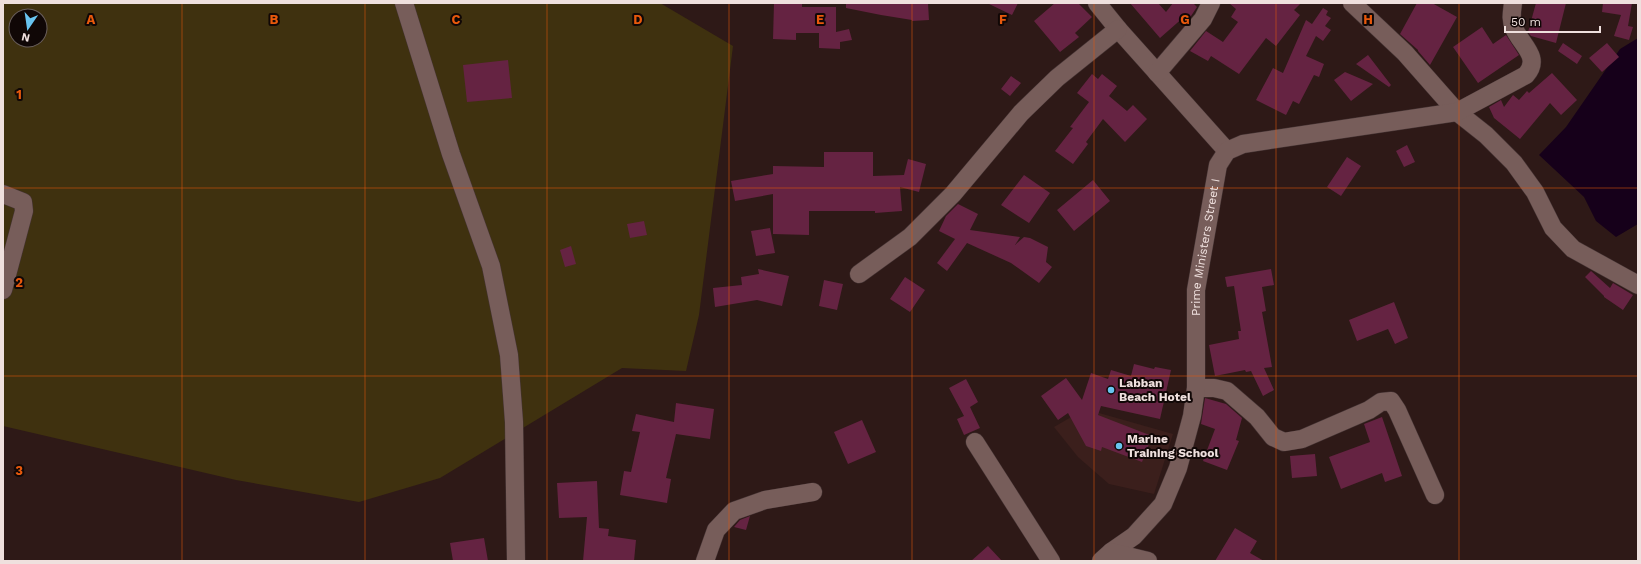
<svg xmlns="http://www.w3.org/2000/svg" width="1641" height="564" font-family="'Work Sans',sans-serif">
	<rect width="100%" height="100%" fill="#2e1917"/>
	<path fill="#3b1f1c" d="M1085,409L1173,434L1154,494L1109,484L1078,457L1054,427Z"/>
	<path fill="#3f310f" fill-rule="evenodd" d="M3,3H660L733,46L699,315L686,371L622,368L440,478L359,502L236,480L3,426ZM16,16H40V40H16Z"/>
	<path fill="#16001a" d="M1638,38V224L1616,237L1596,221L1584,197L1539,155L1566,127L1620,49Z"/>
	<path fill="#652342" d="M774,3H802V7H836V32L849,29L852,40L840,42V49L819,48V33H796V40L773,39Z
		M846,3H928L929,20L912,21V20L881,15L846,8Z
		M987,3H1018L1012,15Z
		M1055,3H1078L1092,17L1075,33L1079,37L1060,52L1034,21Z
		M1130,3H1158L1166,12L1173,3H1193L1197,7L1189,19L1185,16L1160,38Z
		M1229,3H1301L1294,10L1300,15L1276,46L1266,38L1239,74L1211,56L1208,61L1190,51L1206,31L1223,42L1238,22L1231,17L1236,9Z
		M1417,3H1432L1457,17L1430,65L1418,51V50L1400,34Z
		M1536,3H1566L1556,43L1531,36L1528,32Z
		M1603,3H1632L1628,26L1633,27L1629,40L1614,36L1621,15L1602,12Z
		M1323,8L1328,11L1326,15L1331,18L1325,26L1331,30L1323,41L1316,36L1306,56L1324,64L1319,77L1314,75L1299,104L1293,101L1286,115L1256,100L1273,68L1283,73L1306,20L1312,24Z
		M1482,27L1493,44L1506,35L1519,55L1478,83L1453,47Z
		M1563,43L1582,56L1577,64L1558,51Z
		M1607,43L1619,57L1602,72L1589,58Z
		M1368,55L1391,85L1389,87L1356,64Z
		M508,60L512,98L467,102L463,65Z
		M1345,72L1373,84L1351,101L1334,80Z
		M1552,73L1577,100L1561,115L1550,103L1520,139L1494,118L1489,107L1501,100L1504,107L1513,95L1519,100L1527,91L1529,93Z
		M1092,74L1098,79L1102,74L1117,86L1109,96L1127,111L1133,105L1147,119L1125,142L1103,119L1086,142L1088,144L1073,164L1055,151L1073,128L1070,127L1089,102L1077,93Z
		M1011,76L1021,83L1010,96L1001,89Z
		M1407,145L1415,162L1404,167L1396,151Z
		M824,152H873V176L904,175L908,159L926,164L919,192L900,187L902,211L875,213V211H809V235L773,234V194L735,201L731,181L773,174V166L824,167Z
		M1347,157L1361,166L1341,196L1327,187Z
		M1024,175L1050,193L1029,223L1001,205Z
		M1093,180L1110,201L1074,231L1057,210Z
		M958,204L978,214L970,230L1020,237L1015,245L1024,237L1030,238L1048,247L1046,262L1052,267L1039,283L1011,263L967,243L947,271L937,263L955,239L939,231L946,216Z
		M644,221L647,235L630,238L627,224Z
		M770,228L775,253L756,256L751,231Z
		M571,246L576,264L565,267L560,250Z
		M758,269L789,276L782,306L757,300L715,307L713,288L742,285L741,277L759,274Z
		M1271,269L1274,285L1262,287L1266,311L1262,312L1272,367L1264,368L1274,390L1263,396L1251,371L1246,372L1245,370L1215,376L1209,345L1239,339L1238,331H1241L1234,286L1227,287L1225,277Z
		M1591,271L1610,288L1613,283L1633,295L1623,310L1604,297V296L1585,277Z
		M905,277L925,290L910,312L890,299Z
		M824,280L843,284L837,310L819,306Z
		M1394,302L1408,338L1395,344L1388,329L1357,341L1349,320Z
		M1134,364L1154,369L1155,367L1171,370L1160,419L1101,406L1098,415L1152,436L1142,462L1102,447L1101,451L1086,446L1068,413L1058,420L1041,396L1066,378L1082,400L1091,373L1108,379L1111,370L1131,376Z
		M966,379L978,402L970,407L980,428L964,435L957,419L964,416L949,388Z
		M1205,398L1226,404L1242,418L1236,440L1239,441L1227,470L1203,461L1215,429L1201,424Z
		M676,403L714,409L710,439L676,434L666,478L671,479L667,503L620,495L624,471L631,472L640,432L632,431L636,414L674,422Z
		M1382,417L1402,476L1385,482L1382,473L1341,489L1329,457L1370,442L1364,424Z
		M862,420L876,452L848,464L834,432Z
		M1315,454L1317,476L1292,478L1290,456Z
		M597,481L599,528L609,529L608,536L636,540L634,561H583L587,517L559,518L557,483Z
		M750,516L746,530L734,527L740,520Z
		M1235,528L1257,541L1250,553L1264,561H1215Z
		M484,538L488,561H453L450,543Z
		M988,546L1002,561H971Z"/>
	<g fill="none" stroke-linecap="round" stroke-linejoin="round">
		<defs>
			<g id="minor">
				<path d="M404,3L451,154L491,266L509,355L514,422L516,561"/>
				<path d="M1097,3L1118,29L1227,151"/>
				<path d="M1352,3L1405,53L1457,112L1486,135L1514,163L1535,192L1553,228L1573,249L1638,285"/>
				<path d="M1157,73L1203,19L1211,3"/>
				<path d="M3,194L23,202L24,211L3,290"/>
				<path d="M859,274L910,237L953,194L1021,113L1057,78L1118,29"/>
				<path d="M1196,388H1214L1227,391L1257,417L1273,437L1284,442L1302,439L1369,410L1381,402L1391,401L1397,410L1435,495"/>
				<path d="M975,442L1051,561"/>
				<path id="s1" d="M1111,552L1134,536L1163,504L1178,468L1192,416L1196,388V290L1218,165L1227,151L1243,144L1457,112L1526,75C1542,57 1520,44 1514,28C1510,19 1512,12 1513,3"/>
				<path d="M705,561L716,530L734,511L765,500L813,492"/>
				<path d="M1101,561L1111,552L1148,561"/>
			</g>
		</defs>
		<use href="#minor" stroke="#453434" stroke-width="19"/>
		<use href="#minor" stroke="#775d5a" stroke-width="18"/>
	</g>
	<path fill="none" stroke="#e8590c" stroke-width="1" stroke-opacity="0.55" d="M182,3V561M365,3V561M547,3V561M729,3V561M912,3V561M1094,3V561M1276,3V561M1459,3V561M3,188H1638M3,376H1638"/>
	<g fill="#68c4f0" stroke="#100706" stroke-width="1.5">
		<circle cx="1111" cy="390" r="4"/>
		<circle cx="1119" cy="446" r="4"/>
	</g>
	<g text-anchor="middle" stroke-width="4" stroke-linejoin="round" paint-order="stroke">
		<g font-size="12" fill="#efe0de" stroke="#100706">
			<text dy="4" stroke="none"><textPath href="#s1" startOffset="334">Prime Ministers Street I</textPath></text>
		</g>
		<g font-size="12" font-weight="bold" fill="#efe0de" stroke="#100706" text-anchor="start">
			<text x="1119" y="387">Labban<tspan x="1119" dy="14">Beach Hotel</tspan></text>
			<text x="1127" y="443">Marine<tspan x="1127" dy="14">Training School</tspan></text>
		</g>
	</g>
	<g font-size="13" text-anchor="middle" font-weight="bold" fill="#e8590c" stroke="#100706" stroke-width="4" stroke-linejoin="round" paint-order="stroke">
		<text x="91" y="24">A</text>
		<text x="274" y="24">B</text>
		<text x="456" y="24">C</text>
		<text x="638" y="24">D</text>
		<text x="820" y="24">E</text>
		<text x="1003" y="24">F</text>
		<text x="1185" y="24">G</text>
		<text x="1368" y="24">H</text>
		<text x="19" y="99">1</text>
		<text x="19" y="287">2</text>
		<text x="19" y="475">3</text>
	</g>
	<rect width="1641" height="564" fill="none" stroke="#efe0de" stroke-width="8"/>
	<g transform="translate(28 28) rotate(193)"><circle r="19" fill="#100706" stroke="#695e5c"/>
	<path d="M0-3L7 15L0 10L-7 15Z" fill="#68c4f0"/>
	<text y="-6" font-size="11" font-weight="bold" text-anchor="middle" fill="#efe0de">N</text>
	</g>
	<path d="M1505 26v6h95v-6" fill="none" stroke="#efe0de" stroke-width="2"/>
	<text x="1511" y="26" font-size="12" fill="#efe0de" stroke="#100706" stroke-width="3" paint-order="stroke">50 m</text>
</svg>
